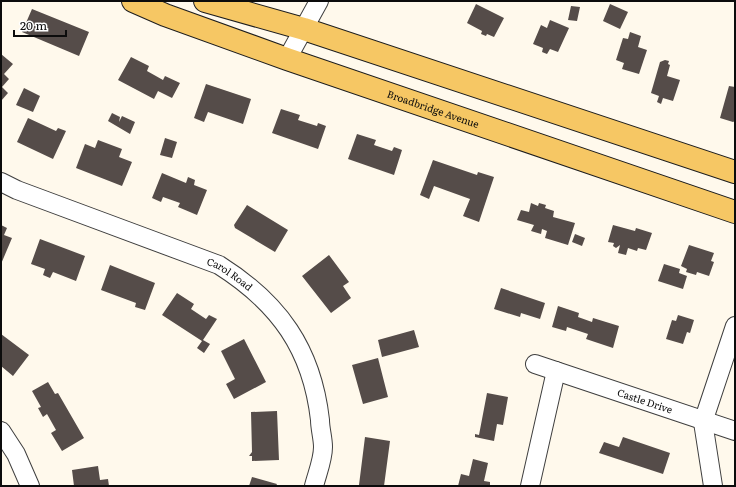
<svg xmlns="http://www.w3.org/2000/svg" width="736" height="487" font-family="Literata,serif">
	<rect width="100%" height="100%" fill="#fff9ec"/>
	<path fill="#554c49" d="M476,4L504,18L494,37L487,34L486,36L481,34L482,31L467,23Z
		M610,4L628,12L620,29L603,21Z
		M571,6L580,7L577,21L568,20Z
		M32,9L89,32L79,56L22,32Z
		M550,20L569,28L558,52L550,49L547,54L542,52L543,48L533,44L541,25L547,28Z
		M630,32L641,36L638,47L647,50L639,74L622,69L624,63L616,60L623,38L628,39Z
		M1,54L13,64L4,74L9,79L2,87L8,93L1,101Z
		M131,57L149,66L147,71L163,80L165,76L180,83L172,98L158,91L154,99L118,80Z
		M665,60L669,61L668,64L670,65L667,76L680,80L673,101L663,98L661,104L657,102L659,96L651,93L660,62Z
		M206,84L251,99L243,124L208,112L204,122L194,118Z
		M729,86L735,87V121L733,122L720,118Z
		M24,88L40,96L33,112L16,105Z
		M281,109L300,115L298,120L317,126L318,123L326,126L318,149L272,133Z
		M112,113L120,117L119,122L122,116L135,122L130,134L108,121Z
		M28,118L56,131L58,128L66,131L53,159L17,142Z
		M357,134L376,140L374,145L392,151L394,147L402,150L394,175L348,159Z
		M165,138L177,142L172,158L160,155Z
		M98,140L122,149L119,157L132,162L122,186L76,168L85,144L95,148Z
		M433,160L477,175L478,172L494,177L479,222L463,216L470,199L434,186L429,199L420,195Z
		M162,173L186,183L188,177L195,180L194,185L207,190L197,215L178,207L180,203L163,197L161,202L152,198Z
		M531,203L538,206L539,203L546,205L545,208L554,211L553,217L575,223L568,245L545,238L547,231L542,229L541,234L531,231L534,225L517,220L521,210L529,212Z
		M247,205L288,230L275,252L235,228L234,225Z
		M1,225L7,228L4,235L12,238L1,264Z
		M613,225L635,231L636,228L652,233L646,250L638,248L637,251L628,248L626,255L618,253L620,245L616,248L613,246L614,243L608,242Z
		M575,234L585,238L582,246L572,242Z
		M40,239L85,256L76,281L53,272L50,278L43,275L45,269L31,264Z
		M689,245L714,253L711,261L714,262L709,276L697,272L696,275L686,272L687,269L681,266Z
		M329,255L349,282L343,286L351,298L331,313L302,276Z
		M664,264L680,269L679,273L687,276L683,289L658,281Z
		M110,265L155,283L145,310L135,307L136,303L101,290Z
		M501,288L545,303L540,319L521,313L520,317L494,309Z
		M177,293L194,304L191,309L206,319L209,315L217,319L203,340L210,344L204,353L197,348L202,341L162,315Z
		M558,306L579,313L578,317L592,322L593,318L619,326L613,348L586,339L588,334L567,327L566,331L552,327Z
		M678,315L694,320L690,333L687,332L683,344L666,339L672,320L676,321Z
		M414,330L419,347L382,357L378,340Z
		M1,334L29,355L13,376L1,366Z
		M244,339L266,382L234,399L226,384L235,379L221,351Z
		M378,358L388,397L363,404L352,365Z
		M48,382L55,394L58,393L84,438L62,451L51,433L56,430L47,414L43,417L38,408L41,407L32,391Z
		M487,393L508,397L503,425L497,424L494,441L475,437V434L479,435Z
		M277,411L279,460L252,461V456H249L252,452L251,412Z
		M365,437L390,441L384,486L359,485Z
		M623,437L670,453L663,474L599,453L604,442L619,447Z
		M473,459L488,463L484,481L490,482V486H458L461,474L469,476Z
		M98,466L100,480L108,479L109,486H74L72,470Z
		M252,477L277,484L276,486H249Z"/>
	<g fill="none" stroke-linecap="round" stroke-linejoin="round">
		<defs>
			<g id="minor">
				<path d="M287,59L319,1"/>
				<path id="s1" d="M1,182L17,190L219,265C279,303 312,349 320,420C320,429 323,438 323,447C323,460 317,474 314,486"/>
				<path id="s2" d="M535,364L735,431"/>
				<path d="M1,431L16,454L30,486"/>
				<path d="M530,486L556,371"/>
				<path d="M713,486L703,422L735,326"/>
			</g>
			<g id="major">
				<path id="s3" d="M133,1L165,15L287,59L735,212"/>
				<path d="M205,1L304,29L735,172"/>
			</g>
		</defs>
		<use href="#minor" stroke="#3f3f3f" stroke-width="20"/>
		<use href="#major" stroke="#1d1d1d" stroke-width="24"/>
		<use href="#minor" stroke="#fff" stroke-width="18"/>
		<use href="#major" stroke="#f6c764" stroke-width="22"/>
	</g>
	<g text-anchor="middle" stroke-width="4" stroke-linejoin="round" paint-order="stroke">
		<g font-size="10" fill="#0c0c0c" stroke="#fff">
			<text dy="4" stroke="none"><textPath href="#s3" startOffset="319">Broadbridge Avenue</textPath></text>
			<text dy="4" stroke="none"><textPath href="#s1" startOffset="247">Carol Road</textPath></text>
			<text dy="4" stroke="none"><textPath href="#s2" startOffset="116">Castle Drive</textPath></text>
		</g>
	</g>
	<rect width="736" height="487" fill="none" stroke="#0c0c0c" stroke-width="4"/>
	<path d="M14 30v6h52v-6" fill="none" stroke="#0c0c0c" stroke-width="2"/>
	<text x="20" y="30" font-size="12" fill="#0c0c0c" stroke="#ffffff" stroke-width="3" paint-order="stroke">20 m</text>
</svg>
